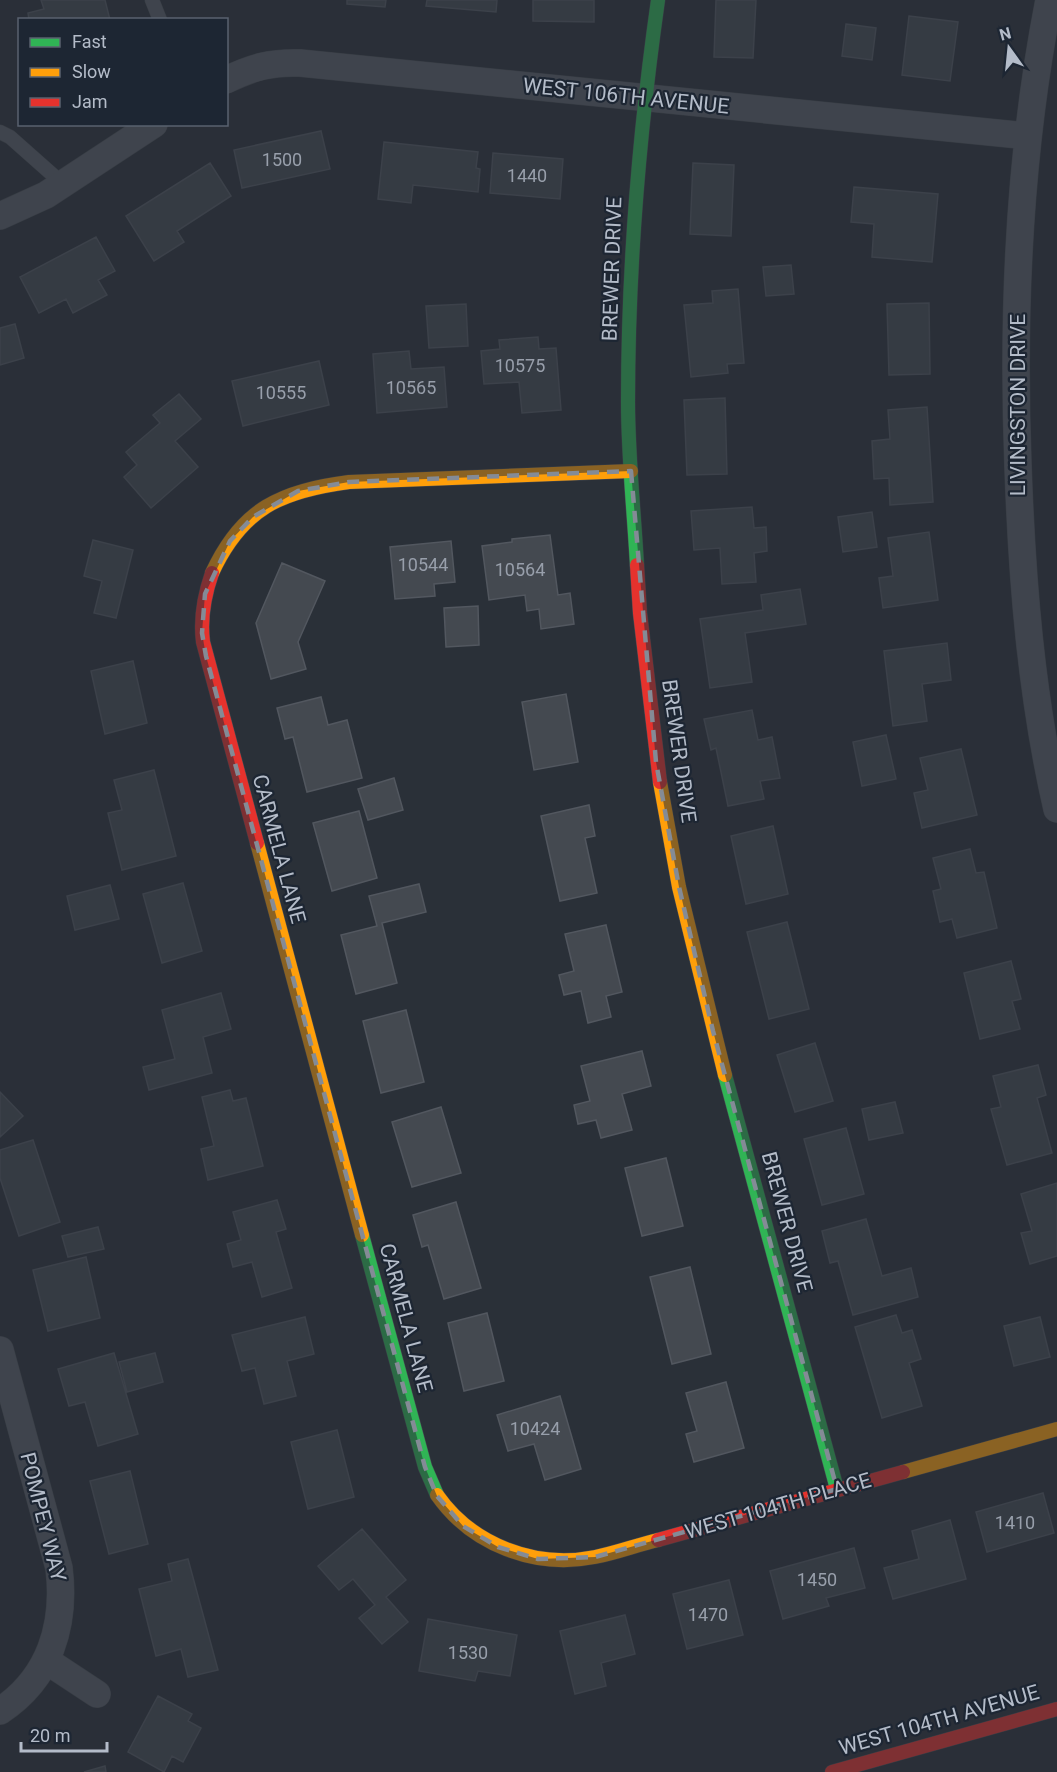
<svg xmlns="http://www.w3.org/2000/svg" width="1057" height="1772" font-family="Roboto,sans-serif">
	<rect width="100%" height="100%" fill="#2a3038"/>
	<path fill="#444950" stroke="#52575f" stroke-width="1.5" d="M41,0H105L110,20H29L28,13L44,9Z
		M347,0H386L385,7L347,4Z
		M427,0H497L496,12L426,6Z
		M533,0H594V22L533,21Z
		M716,0H756L753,58L714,57Z
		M909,16L958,22L950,81L902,75Z
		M846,24L876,28L872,60L842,56Z
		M321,131L330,169L242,188L234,150Z
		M384,142L478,152L476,168L480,169L478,192L413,185L411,203L378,199Z
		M493,153L563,159L560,199L490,193Z
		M210,163L231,196L177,231L184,242L154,261L126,216Z
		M693,163L734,165L731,236L690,234Z
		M854,187L938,194L932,262L872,257L874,224L851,222Z
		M96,237L115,271L98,280L107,295L73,313L66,299L39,313L20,277Z
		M791,265L794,294L766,296L763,267Z
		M738,289L744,363L727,364L728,373L691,377L684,305L713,303L712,291Z
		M929,303L930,374L889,375L887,304Z
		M466,304L468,346L429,348L426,306Z
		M15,324L24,358L0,365V328Z
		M538,337L539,349L556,348L561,410L522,413L519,382L484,384L481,351L500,349L499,340Z
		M409,351L411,369L444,367L447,407L377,413L373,354Z
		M319,361L329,405L243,426L232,381Z
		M179,394L201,419L175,441L198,467L151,508L124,477L137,465L126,452L160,423L153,415Z
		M725,398L727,474L687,475L684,400Z
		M927,407L933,502L890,505L889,478L874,479L872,441L890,439L888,410Z
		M752,507L754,528L766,527L767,551L754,553L756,582L722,584L720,548L694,550L691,511Z
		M872,512L877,547L843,552L838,517Z
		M929,532L938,600L883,608L879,578L893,576L888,538Z
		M550,535L558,595L570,593L574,624L541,629L539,609L527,611L525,595L489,600L482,546L512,542V539Z
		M93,540L133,550L116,618L94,613L102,581L84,576Z
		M451,541L455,582L434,584L435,596L395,599L390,547Z
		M282,563L325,581L298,642L306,669L271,679L256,623Z
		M800,589L806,624L745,633L752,682L710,688L700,619L763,610L761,595Z
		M478,606L479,645L446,647L444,608Z
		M947,643L951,680L922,684L927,721L893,726L884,651Z
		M133,661L147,723L105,734L91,671Z
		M566,694L578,762L534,770L522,702Z
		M321,697L328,725L347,720L362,778L307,792L293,737L285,739L277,708Z
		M752,710L758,740L772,737L780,778L760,781L764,799L728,806L716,748L711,750L704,719Z
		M886,735L896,779L862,786L853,742Z
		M961,749L977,815L922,828L914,793L928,790L920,758Z
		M154,770L176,856L122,870L108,813L122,810L114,780Z
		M394,778L403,810L368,820L358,789Z
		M589,805L595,836L585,838L597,893L560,901L541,816Z
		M359,811L377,878L332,891L313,823Z
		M773,826L788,894L746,904L731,836Z
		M970,849L976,873L984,872L997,928L957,938L952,919L940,922L933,891L941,889L933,858Z
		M183,883L202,951L162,963L143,894Z
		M419,884L426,912L382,923L397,983L356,994L341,935L377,926L369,896Z
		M110,885L119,919L75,930L67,896Z
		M787,922L809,1009L769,1019L747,932Z
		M606,925L622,992L606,996L611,1017L588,1023L581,991L564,995L559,975L574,971L565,934Z
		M1011,961L1021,999L1012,1001L1020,1029L980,1039L964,973Z
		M221,993L231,1029L203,1037L212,1073L149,1090L143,1067L175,1059L162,1010Z
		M406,1010L424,1082L381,1093L363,1021Z
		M815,1043L833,1101L795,1112L777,1055Z
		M642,1051L651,1086L622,1094L632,1130L601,1138L596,1120L578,1124L574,1105L590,1101L581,1066Z
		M1038,1065L1046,1095L1037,1098L1052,1153L1007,1165L991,1109L1001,1107L993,1076Z
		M230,1090L233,1101L246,1098L263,1166L208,1180L201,1149L214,1146L202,1097Z
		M0,1092L23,1116L0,1137Z
		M895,1102L903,1133L869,1140L862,1109Z
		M441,1107L461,1173L412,1187L392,1122Z
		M846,1128L864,1194L822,1205L804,1139Z
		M33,1140L60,1222L19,1236L0,1178V1150Z
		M666,1158L683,1226L642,1236L625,1168Z
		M1057,1183V1256L1030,1264L1021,1233L1032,1231L1021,1194Z
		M277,1200L286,1229L276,1232L292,1288L262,1297L252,1262L233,1267L227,1244L241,1240L233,1212Z
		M456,1202L481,1288L444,1299L428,1245L422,1247L413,1215Z
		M866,1219L882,1276L911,1268L918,1297L853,1315L838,1261L830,1263L822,1231Z
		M98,1227L104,1249L68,1257L62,1236Z
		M86,1257L100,1318L48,1331L33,1270Z
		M690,1267L711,1354L672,1364L650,1277Z
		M487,1313L504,1381L464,1391L448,1323Z
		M896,1315L902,1333L912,1330L921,1359L909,1363L922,1406L882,1418L855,1327Z
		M305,1317L314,1354L287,1361L296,1396L264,1404L255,1368L242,1371L232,1335Z
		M1040,1317L1050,1357L1014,1366L1004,1326Z
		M114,1353L138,1434L98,1446L85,1402L69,1406L58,1369Z
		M155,1353L163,1382L127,1392L119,1362Z
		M726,1382L744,1448L694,1462L686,1434L697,1431L686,1393Z
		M560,1396L581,1469L545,1480L534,1444L508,1451L497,1415Z
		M337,1430L354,1497L308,1509L291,1442Z
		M130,1471L148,1544L109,1554L90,1481Z
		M1043,1493L1054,1533L987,1552L976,1512Z
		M950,1520L966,1579L893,1599L884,1568L919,1559L912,1531Z
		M362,1529L406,1580L386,1597L408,1622L382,1644L359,1618L375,1605L353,1579L339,1590L318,1566Z
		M854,1548L865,1588L826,1598L829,1606L783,1619L770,1571Z
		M188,1559L218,1670L188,1677L181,1649L156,1656L139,1589L172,1581L168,1564Z
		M729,1580L743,1635L687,1649L673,1594Z
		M625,1615L635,1654L601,1663L606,1686L575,1694L560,1631Z
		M428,1619L517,1635L510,1676L478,1671L475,1681L419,1671Z
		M158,1696L192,1714L188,1721L201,1728L183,1762L172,1756L164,1772L128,1752Z
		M105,1766L106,1772H84Z"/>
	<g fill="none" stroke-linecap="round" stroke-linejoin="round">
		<defs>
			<path id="lane" d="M152,0L160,20
				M0,132L10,137L63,184"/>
			<path id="street" d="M1049,0C1019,153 1012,311 1018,466C1022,581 1031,696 1057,809
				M226,80C253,67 271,62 300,63L1028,136
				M0,216L46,195L154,124
				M0,1350L59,1568C66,1625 50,1678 0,1711
				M47,1661L97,1694"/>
			<path id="fast" d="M637,565C634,511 628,456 628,402C628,267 639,134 658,0
				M725,1075L837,1489
				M362,1235L425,1467L437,1495"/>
			<path id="slow" d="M212,573C242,508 281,491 349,482L631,471
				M660,782L679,887L725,1075
				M257,843L362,1235
				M903,1472L1057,1429
				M437,1495C472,1545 535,1569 595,1557C616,1553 637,1545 658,1540"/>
			<path id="jam" d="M637,565L640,613L660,782
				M212,573C204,596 200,618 203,642L257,843
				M658,1540L903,1472
				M832,1772L1057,1709"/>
		</defs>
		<use href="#lane" stroke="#484c53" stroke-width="15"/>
		<use href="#street" stroke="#484c53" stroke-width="28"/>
		<use href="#fast" stroke="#484c53" stroke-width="15"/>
		<use href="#slow" stroke="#484c53" stroke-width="15"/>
		<use href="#jam" stroke="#484c53" stroke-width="15"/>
		<use href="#lane" stroke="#5a5e66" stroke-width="14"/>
		<use href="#street" stroke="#5a5e66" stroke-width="27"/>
		<use href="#fast" stroke="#30b455" stroke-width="14"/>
		<use href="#slow" stroke="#ff9f0a" stroke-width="14"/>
		<use href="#jam" stroke="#e5322d" stroke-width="14"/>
	</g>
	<path d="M0 0H1057V1772H0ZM631,471L656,762L679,887L713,1031L837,1489L595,1557L538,1559L498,1547L463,1526L437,1496L425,1467L206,656L202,633L205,594L230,541L253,517L298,491L349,482Z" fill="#2a3038" fill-opacity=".55" fill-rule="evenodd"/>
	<path fill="none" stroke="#848b96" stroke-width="4.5" stroke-dasharray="12 8" stroke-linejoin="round" d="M631,471L656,762L679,887L713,1031L837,1489L595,1557L538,1559L498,1547L463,1526L437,1496L425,1467L206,656L202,633L205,594L230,541L253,517L298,491L349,482Z"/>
	<g text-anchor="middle" stroke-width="4.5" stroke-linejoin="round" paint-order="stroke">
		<g font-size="18" fill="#989fab">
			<text x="282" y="166">1500</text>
			<text x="527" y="182">1440</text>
			<text x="520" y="372">10575</text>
			<text x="411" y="394">10565</text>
			<text x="281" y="399">10555</text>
			<text x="423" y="571">10544</text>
			<text x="520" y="576">10564</text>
			<text x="535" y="1435">10424</text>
			<text x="1015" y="1529">1410</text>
			<text x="817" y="1586">1450</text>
			<text x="708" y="1621">1470</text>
			<text x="468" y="1659">1530</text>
		</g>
		<g font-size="21" fill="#b4bcc9" stroke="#1d2633">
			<text transform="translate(626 96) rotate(6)" y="7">WEST 106TH AVENUE</text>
			<text transform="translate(612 269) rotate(-88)" y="7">BREWER DRIVE</text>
			<text transform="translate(1018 405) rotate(-90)" y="7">LIVINGSTON DRIVE</text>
			<text transform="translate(679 751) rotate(82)" y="7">BREWER DRIVE</text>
			<text transform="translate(279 849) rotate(75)" y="7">CARMELA LANE</text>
			<text transform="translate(787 1222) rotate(75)" y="7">BREWER DRIVE</text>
			<text transform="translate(406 1318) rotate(75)" y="7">CARMELA LANE</text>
			<text transform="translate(778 1506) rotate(-16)" y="7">WEST 104TH PLACE</text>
			<text transform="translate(43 1517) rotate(76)" y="7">POMPEY WAY</text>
			<text transform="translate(939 1720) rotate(-16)" y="7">WEST 104TH AVENUE</text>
		</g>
	</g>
	<rect x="18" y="18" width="210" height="108" fill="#1d2633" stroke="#59626f" stroke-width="1.5"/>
	<rect x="30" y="38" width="30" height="9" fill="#30b455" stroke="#59626f" stroke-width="1.5"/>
	<text x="72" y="48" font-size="18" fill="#b4bcc9">Fast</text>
	<rect x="30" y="68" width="30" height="9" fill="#ff9f0a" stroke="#59626f" stroke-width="1.5"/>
	<text x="72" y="78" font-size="18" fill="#b4bcc9">Slow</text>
	<rect x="30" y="98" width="30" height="9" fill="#e5322d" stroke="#59626f" stroke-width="1.5"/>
	<text x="72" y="108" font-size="18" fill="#b4bcc9">Jam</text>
	<g transform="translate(1009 48) rotate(345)" stroke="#1d2633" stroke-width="4.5" paint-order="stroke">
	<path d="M0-4.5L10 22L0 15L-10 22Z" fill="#b4bcc9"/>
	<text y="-9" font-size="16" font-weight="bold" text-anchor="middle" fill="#b4bcc9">N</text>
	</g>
	<path d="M21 1742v9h86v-9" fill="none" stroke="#b4bcc9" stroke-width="3"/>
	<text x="30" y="1742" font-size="18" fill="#b4bcc9" stroke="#1d2633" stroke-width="4.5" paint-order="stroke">20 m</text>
</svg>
